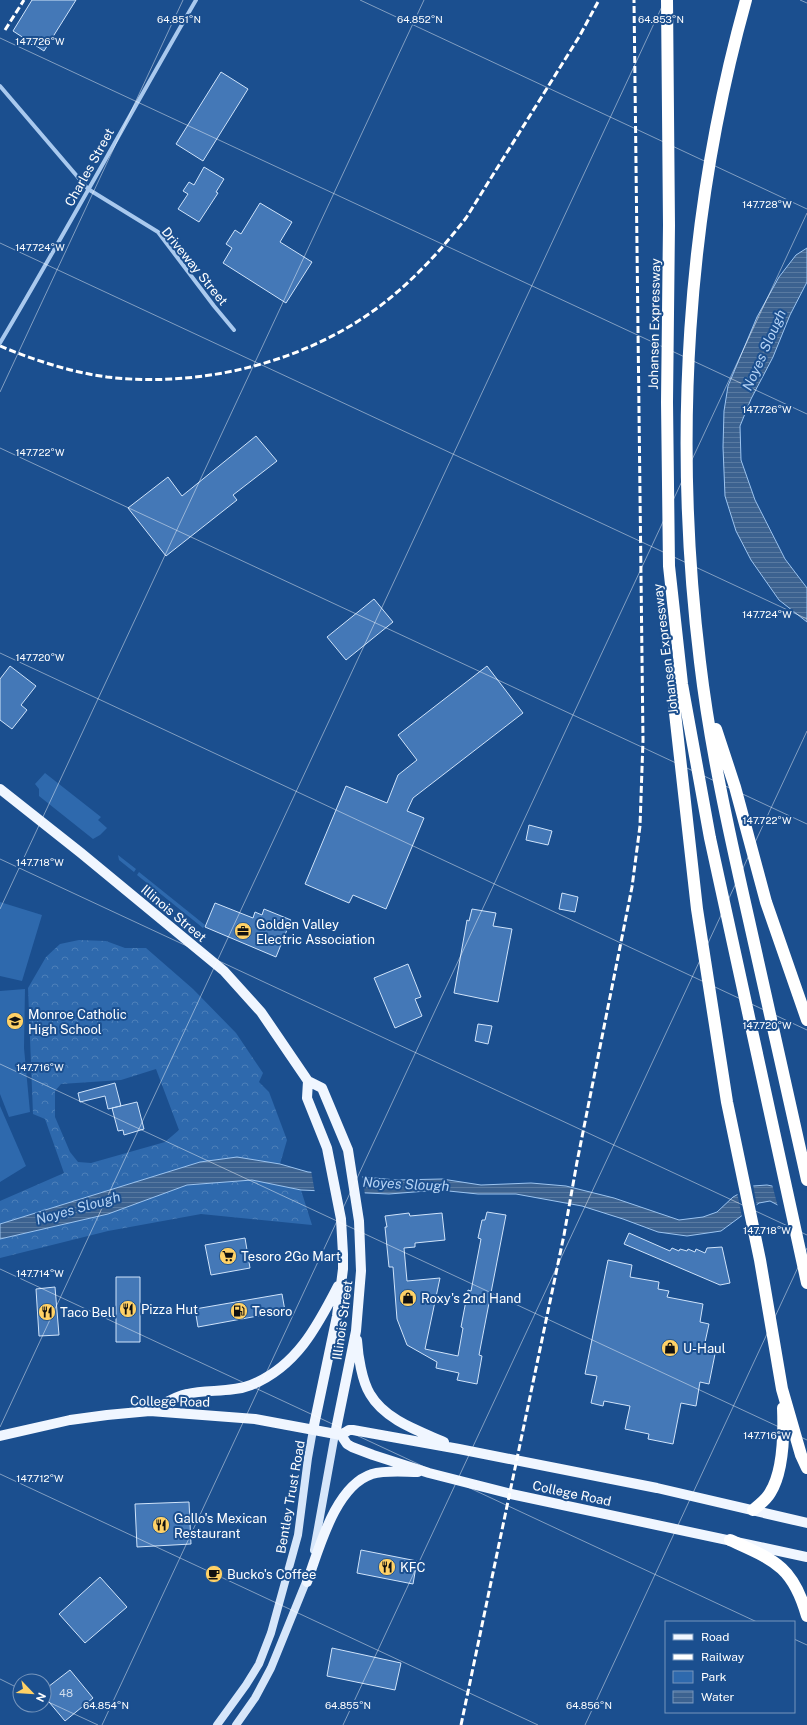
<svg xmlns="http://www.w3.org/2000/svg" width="807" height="1725" font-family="'Public Sans',sans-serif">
	<defs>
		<pattern id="forest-crowns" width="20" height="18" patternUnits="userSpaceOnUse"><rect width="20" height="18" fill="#2e69ad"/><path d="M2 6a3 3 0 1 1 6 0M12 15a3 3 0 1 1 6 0" fill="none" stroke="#4d80b9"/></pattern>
		<pattern id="water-rules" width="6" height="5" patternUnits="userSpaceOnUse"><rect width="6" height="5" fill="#3c6290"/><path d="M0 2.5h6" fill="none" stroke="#597aa1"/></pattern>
	</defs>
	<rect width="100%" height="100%" fill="#1b4f8f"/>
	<path fill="#2e69ad" d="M45,773L101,817L98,820L107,828L100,835L93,839L39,796V789L35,784Z
		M118,855L136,869L134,872L119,860Z
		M139,872L205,925L203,928L137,875Z
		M0,902L42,915L22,981L0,976Z
		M25,989L24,1048L30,1112L9,1117L0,1094V991Z
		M0,1106L26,1166L0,1182Z"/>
	<path fill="url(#forest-crowns)" fill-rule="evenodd" d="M79,940L106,941L125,948H146L193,989L236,1033L263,1073L259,1082L269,1092L287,1140L280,1164L237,1157L200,1162L0,1224V1201L64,1173L45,1119L33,1114L28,988L46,957L60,944ZM156,1069L179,1130L165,1142L91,1163L78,1162L70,1152L55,1117V1091L61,1084L121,1080Z
		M252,1180L301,1190L312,1225L201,1214L108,1231L0,1258V1239L108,1214L187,1185Z"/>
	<path fill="url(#water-rules)" stroke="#9cc4f0" d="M807,248V282L790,315L773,357L751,399L740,426L741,460L755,500L785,559L807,588V622L779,600L751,560L736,531L725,496L723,447L724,411L728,386L757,317L779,277L796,255Z
		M237,1157L280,1164L308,1172L396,1180L442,1179L481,1185L531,1183L566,1186L614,1198L679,1220L703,1217L717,1212L733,1197L753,1186L767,1185L807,1193V1220L770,1201L759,1203L721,1231L687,1236L658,1232L623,1219L582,1206L516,1194H478L439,1190L389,1194L301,1190L252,1180L187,1185L108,1214L0,1239V1224L200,1162Z"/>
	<path fill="#1b4f8f" d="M311,1170L362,1174L365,1195L315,1193Z
		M753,1184L757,1207L742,1217L737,1192Z
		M772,1184L807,1191V1222L778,1207Z"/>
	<path fill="#4478b7" stroke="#cfe3fa" d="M32,0H76L44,51L13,31Z
		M221,72L248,89L203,161L176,144Z
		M204,167L224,179L216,192L218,193L199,222L178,209L188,194L183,191L189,182L194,185Z
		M260,203L292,222L280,242L312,262L286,303L223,263L232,248L226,244L235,230L241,234Z
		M256,436L277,461L233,495L237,500L166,556L128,508L168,477L182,496Z
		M374,599L393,622L346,660L327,637Z
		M10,666L36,686L21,705L27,710L12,729L0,720V679Z
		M487,666L523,713L413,798L407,811L424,818L386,909L353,895L349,903L305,884L346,786L387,803L398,775L417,760L398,735Z
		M529,825L552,831L548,845L526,840Z
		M562,893L578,897L575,912L559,909Z
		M215,903L253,918L255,912L262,915L264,909L291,920L276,957L205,927Z
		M472,909L496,913L493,926L512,929L498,1002L454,993L467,920L469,921Z
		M408,964L421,997L415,999L422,1016L395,1028L374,978Z
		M478,1024L492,1026L488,1044L475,1041Z
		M115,1083L121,1106L108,1109L105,1096L80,1102L78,1093Z
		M137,1102L144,1129L124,1135L123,1130L118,1131L112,1108Z
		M487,1212L506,1215L479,1355L482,1356L477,1384L457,1380L459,1373L436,1368L437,1362L407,1345L397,1319L393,1267H389L385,1227H387L385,1216L409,1213L410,1216L442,1213L445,1240L415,1243V1247L404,1248L407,1281L440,1278L425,1349L458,1356L463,1328L461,1327L468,1290L471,1291L481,1239L478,1238L482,1220H485Z
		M629,1233L670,1251L672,1248L679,1251L680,1249L687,1251L688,1249L695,1252L696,1249L705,1253L707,1248L722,1247L730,1283L720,1285L624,1244Z
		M245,1238L250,1268L211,1275L205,1245Z
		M608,1260L632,1265L630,1277L659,1282L658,1289L669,1291L667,1297L703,1304L700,1322L709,1324L704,1347L716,1349L709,1384L700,1382L696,1406L681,1403L673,1444L648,1439L649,1434L625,1429L630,1406L604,1401L603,1406L591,1403L597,1376L585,1374Z
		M116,1277H140V1342H116Z
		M55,1287L59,1335L39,1336L36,1289Z
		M282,1294L285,1311L198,1327L195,1309Z
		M189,1502L191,1544L137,1547L135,1504Z
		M361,1550L417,1561L413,1584L357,1573Z
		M100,1577L127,1607L85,1643L59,1614Z
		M332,1648L401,1663L395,1690L327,1676Z
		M70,1670L93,1698L65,1721L44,1696V1690Z"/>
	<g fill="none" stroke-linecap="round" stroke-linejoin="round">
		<path stroke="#a9c9ee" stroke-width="4" d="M0,86L88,189L158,232L214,306L234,330
			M0,343C67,230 130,114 196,0"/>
		<path stroke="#d6e6fa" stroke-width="8" d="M314,1550L335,1434
			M217,1725L246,1685L259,1664L271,1633L298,1535L308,1458L313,1430
			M236,1725L255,1698L271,1668L308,1577"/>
		<path stroke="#f0f6ff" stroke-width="10" d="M0,789L81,853L224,971L261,1012L308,1081L322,1088L348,1150L359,1221L361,1271L356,1331L335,1434
			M308,1081L307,1098L327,1148L341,1219L343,1254V1269L337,1316L313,1430
			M357,1340C358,1356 362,1381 370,1394C385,1420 419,1431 444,1442
			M151,1411C162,1405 175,1396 187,1394C207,1389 231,1393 251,1385C296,1367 317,1327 338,1286
			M341,1435L347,1444L352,1447L373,1455L429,1473L511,1494L807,1557
			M0,1436L70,1420L107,1415L150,1411L255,1419L341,1435L349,1430H353L459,1449L657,1488L807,1523
			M307,1582C319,1549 335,1486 372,1474C386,1470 404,1472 418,1472"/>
		<path stroke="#fff" stroke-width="12" d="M667,0L669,225L667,402L669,566L682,684L710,838L807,1283
			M746,0C686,215 673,441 700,662C710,747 729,832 748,916C768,1004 787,1092 807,1180
			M673,670L675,713L697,909L727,1102L760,1260L782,1389L801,1455L807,1468
			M716,729L735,787L766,902L807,1020
			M753,1510C759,1505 766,1500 770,1493C784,1471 784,1433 783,1408
			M730,1540C774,1560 793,1566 807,1616"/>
		<path stroke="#fff" stroke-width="3" stroke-dasharray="7 3" stroke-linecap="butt" d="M5,30L24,0
			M0,346C34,360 70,372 107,377C207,389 320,359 396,293C423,270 445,245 466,218L579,37L599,0
			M461,1725L564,1235L577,1162L632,887L640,826L643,740L634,0"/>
	</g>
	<path fill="none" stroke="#fff" stroke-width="1" stroke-opacity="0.45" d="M360,0L807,209M800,0L807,3M0,38L807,414M0,243L807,619M0,392L183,0M0,448L807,824M0,653L807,1030M0,859L807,1235M0,909L424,0M0,1064L807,1440M0,1269L757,1622M0,1427L665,0M0,1474L538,1725M794,1639L807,1645M0,1679L20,1689M44,1700L98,1725M102,1725L807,213M343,1725L807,731M585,1725L807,1248"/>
	<defs>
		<symbol id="office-disc" viewBox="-11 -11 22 22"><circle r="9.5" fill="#ffd166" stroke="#1b4f8f"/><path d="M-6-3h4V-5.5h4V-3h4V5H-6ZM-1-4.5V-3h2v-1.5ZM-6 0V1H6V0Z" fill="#111"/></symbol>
		<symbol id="school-disc" viewBox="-11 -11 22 22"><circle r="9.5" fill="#ffd166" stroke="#1b4f8f"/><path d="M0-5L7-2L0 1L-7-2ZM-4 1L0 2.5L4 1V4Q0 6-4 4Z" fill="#111"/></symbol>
		<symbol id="supermarket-disc" viewBox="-11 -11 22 22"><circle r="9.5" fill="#ffd166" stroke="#1b4f8f"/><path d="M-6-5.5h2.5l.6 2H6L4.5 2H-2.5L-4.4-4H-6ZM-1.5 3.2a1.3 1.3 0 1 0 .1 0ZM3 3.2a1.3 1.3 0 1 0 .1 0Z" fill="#111"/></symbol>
		<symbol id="shop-disc" viewBox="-11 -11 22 22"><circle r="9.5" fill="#ffd166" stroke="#1b4f8f"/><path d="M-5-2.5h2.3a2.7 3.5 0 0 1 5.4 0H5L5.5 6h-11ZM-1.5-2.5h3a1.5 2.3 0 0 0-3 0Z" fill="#111"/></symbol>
		<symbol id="restaurant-disc" viewBox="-11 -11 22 22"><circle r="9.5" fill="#ffd166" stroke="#1b4f8f"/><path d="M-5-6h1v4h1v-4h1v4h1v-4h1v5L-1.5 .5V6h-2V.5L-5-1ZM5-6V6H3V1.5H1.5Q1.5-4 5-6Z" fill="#111"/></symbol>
		<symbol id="fuel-disc" viewBox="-11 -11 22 22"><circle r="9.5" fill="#ffd166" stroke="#1b4f8f"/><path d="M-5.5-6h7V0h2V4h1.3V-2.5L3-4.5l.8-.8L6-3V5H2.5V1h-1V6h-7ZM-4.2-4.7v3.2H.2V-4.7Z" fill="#111"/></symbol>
		<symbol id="cafe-disc" viewBox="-11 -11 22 22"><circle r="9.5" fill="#ffd166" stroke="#1b4f8f"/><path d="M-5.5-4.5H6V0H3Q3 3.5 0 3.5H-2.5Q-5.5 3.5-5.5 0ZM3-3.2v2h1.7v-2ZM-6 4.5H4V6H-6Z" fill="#111"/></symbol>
	</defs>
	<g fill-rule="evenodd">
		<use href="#office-disc" x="233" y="921" width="20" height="20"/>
		<use href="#school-disc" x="5" y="1011" width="20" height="20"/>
		<use href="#supermarket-disc" x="218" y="1246" width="20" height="20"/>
		<use href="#shop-disc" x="398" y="1288" width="20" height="20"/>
		<use href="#restaurant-disc" x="118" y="1299" width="20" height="20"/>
		<use href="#fuel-disc" x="229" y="1301" width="20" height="20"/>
		<use href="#restaurant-disc" x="37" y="1302" width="20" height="20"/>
		<use href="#shop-disc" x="660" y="1338" width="20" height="20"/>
		<use href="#restaurant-disc" x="151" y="1515" width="20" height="20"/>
		<use href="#restaurant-disc" x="377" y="1557" width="20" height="20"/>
		<use href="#cafe-disc" x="204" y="1564" width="20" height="20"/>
	</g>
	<g text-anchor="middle" stroke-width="4" stroke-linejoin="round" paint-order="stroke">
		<g font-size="11" fill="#d0dded">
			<text x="66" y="1697">48</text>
		</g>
		<g font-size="13" fill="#fff" stroke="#1b4f8f">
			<text transform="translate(89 167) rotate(-61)" y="5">Charles Street</text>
			<text transform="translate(195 266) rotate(51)" y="5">Driveway Street</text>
			<text transform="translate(654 324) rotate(-89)" y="5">Johansen Expressway</text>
			<text transform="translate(665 649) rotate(-97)" y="5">Johansen Expressway</text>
			<text transform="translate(174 913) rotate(40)" y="5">Illinois Street</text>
			<text transform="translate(342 1320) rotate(-82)" y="5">Illinois Street</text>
			<text transform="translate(170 1401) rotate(1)" y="5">College Road</text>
			<text transform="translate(572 1493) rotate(12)" y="5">College Road</text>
			<text transform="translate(290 1497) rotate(-80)" y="5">Bentley Trust Road</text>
		</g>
		<g font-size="13" fill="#fff" stroke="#1b4f8f" text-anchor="start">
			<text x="256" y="929">Golden Valley<tspan x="256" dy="15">Electric Association</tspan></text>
			<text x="28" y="1019">Monroe Catholic<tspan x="28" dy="15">High School</tspan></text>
			<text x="241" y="1261">Tesoro 2Go Mart</text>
			<text x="421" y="1303">Roxy's 2nd Hand</text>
			<text x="141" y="1314">Pizza Hut</text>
			<text x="252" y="1316">Tesoro</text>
			<text x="60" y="1317">Taco Bell</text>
			<text x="683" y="1353">U-Haul</text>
			<text x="174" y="1523">Gallo's Mexican<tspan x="174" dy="15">Restaurant</tspan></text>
			<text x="400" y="1572">KFC</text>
			<text x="227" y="1579">Bucko's Coffee</text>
		</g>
		<g font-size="14" font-style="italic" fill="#b5d3f5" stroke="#1b4f8f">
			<text transform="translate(764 350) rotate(-66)" y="5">Noyes Slough</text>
			<text transform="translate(406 1184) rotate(3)" y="5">Noyes Slough</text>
			<text transform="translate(78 1208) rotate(-16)" y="5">Noyes Slough</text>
		</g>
	</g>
	<g font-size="10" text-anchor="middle" fill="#fff" stroke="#1b4f8f" stroke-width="4" stroke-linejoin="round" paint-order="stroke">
		<text x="179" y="23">64.851°N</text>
		<text x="420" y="23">64.852°N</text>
		<text x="661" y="23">64.853°N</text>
		<text x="40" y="45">147.726°W</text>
		<text x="767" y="208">147.728°W</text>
		<text x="40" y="251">147.724°W</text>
		<text x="767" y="413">147.726°W</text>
		<text x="40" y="456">147.722°W</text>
		<text x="767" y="618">147.724°W</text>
		<text x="40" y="661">147.720°W</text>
		<text x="767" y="824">147.722°W</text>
		<text x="40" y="866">147.718°W</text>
		<text x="767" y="1029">147.720°W</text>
		<text x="40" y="1071">147.716°W</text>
		<text x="767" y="1234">147.718°W</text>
		<text x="40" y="1277">147.714°W</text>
		<text x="767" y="1439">147.716°W</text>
		<text x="40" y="1482">147.712°W</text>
		<text x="106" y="1709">64.854°N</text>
		<text x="348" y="1709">64.855°N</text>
		<text x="589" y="1709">64.856°N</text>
	</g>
	<rect x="665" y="1621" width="130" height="92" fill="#1b4f8f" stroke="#7695bc"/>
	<rect x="673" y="1634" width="20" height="6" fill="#f0f6ff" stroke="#7695bc"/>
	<text x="701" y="1641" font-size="12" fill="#ffffff">Road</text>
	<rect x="673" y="1654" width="20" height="6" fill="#ffffff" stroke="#7695bc"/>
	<text x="701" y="1661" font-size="12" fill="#ffffff">Railway</text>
	<rect x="673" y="1671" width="20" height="12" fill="#2e69ad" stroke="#7695bc"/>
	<text x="701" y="1681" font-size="12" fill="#ffffff">Park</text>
	<rect x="673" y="1691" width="20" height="12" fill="url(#water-rules)" stroke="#7695bc"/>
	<text x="701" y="1701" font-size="12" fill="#ffffff">Water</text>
	<g transform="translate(32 1693) rotate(115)"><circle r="19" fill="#1b4f8f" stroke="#7695bc"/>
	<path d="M0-3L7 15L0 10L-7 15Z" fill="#ffd166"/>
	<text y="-6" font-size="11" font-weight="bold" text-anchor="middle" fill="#ffffff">N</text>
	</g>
</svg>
